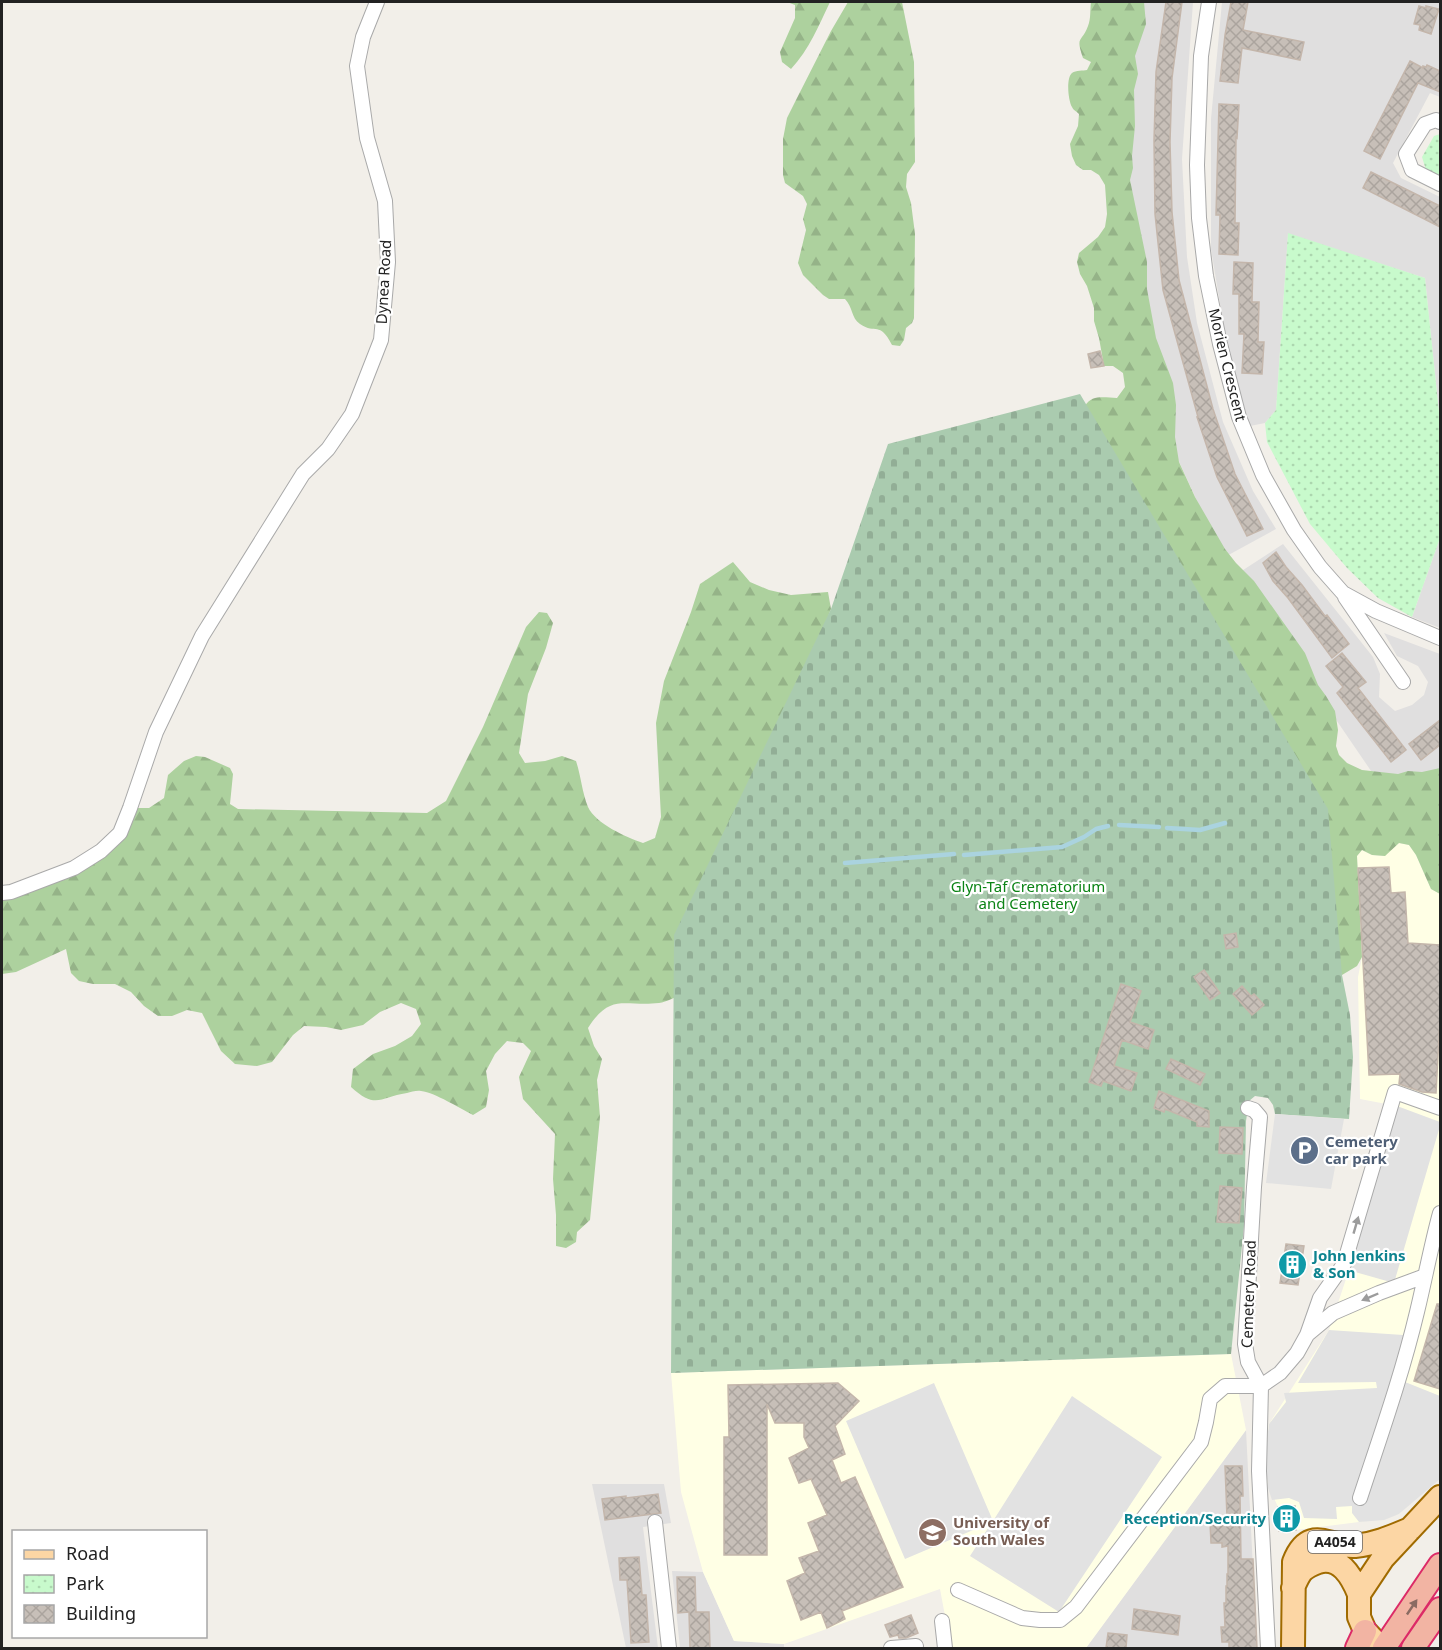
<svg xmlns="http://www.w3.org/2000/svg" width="1442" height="1650" font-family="'Noto Sans',sans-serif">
	<defs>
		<pattern id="forest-firs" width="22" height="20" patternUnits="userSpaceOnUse" patternTransform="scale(1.5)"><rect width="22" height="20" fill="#add19e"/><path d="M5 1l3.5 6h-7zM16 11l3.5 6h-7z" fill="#95b388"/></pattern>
		<pattern id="cemetery-stones" width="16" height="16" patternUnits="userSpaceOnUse" patternTransform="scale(1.5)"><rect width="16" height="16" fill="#aacbaf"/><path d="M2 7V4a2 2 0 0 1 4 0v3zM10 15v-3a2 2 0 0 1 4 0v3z" fill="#92ae96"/></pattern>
		<pattern id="park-dots" width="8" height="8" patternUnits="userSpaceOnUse" patternTransform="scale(1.5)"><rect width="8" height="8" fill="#c8facc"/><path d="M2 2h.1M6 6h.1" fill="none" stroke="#acd6af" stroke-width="1.8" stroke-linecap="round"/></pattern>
		<pattern id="building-cross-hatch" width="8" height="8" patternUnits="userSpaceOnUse" patternTransform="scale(1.5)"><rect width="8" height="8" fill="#c7bfb8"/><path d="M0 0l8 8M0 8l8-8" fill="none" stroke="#aba49e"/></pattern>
	</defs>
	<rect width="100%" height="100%" fill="#f2efe9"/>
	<path fill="#e0dfdf" d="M1132,2H1193L1182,159L1187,257L1197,323L1223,422L1253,491L1276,529L1223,558L1171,444L1123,236Z
		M1222,2H1440V97L1430,93L1393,163L1401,178L1440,197V422L1425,278L1288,234L1276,410L1265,423L1250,426L1228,352L1211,249V119Z
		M1440,538V628L1412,617Z
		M1283,544L1373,657L1380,674L1379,697L1395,711L1412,705L1424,695L1428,682L1418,666L1397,656L1384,633L1440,654V776L1382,787L1242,582L1237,574Z
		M1246,1430L1257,1648H1086Z
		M592,1484H664L671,1523L643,1527L658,1648H626Z
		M672,1571L703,1572L734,1641L784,1644V1648H680Z"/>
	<path fill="#ffffe5" d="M1399,843L1409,845L1416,855L1431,889L1440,894V1476L1399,1514L1359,1522L1296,1530L1278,1507L1266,1480L1265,1455L1269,1424L1329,1330L1350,1267L1397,1106L1360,1099L1358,977L1362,957L1357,856L1362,850L1372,855L1384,856Z
		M1231,1354L1246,1430L1086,1648H951L940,1589L784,1644L734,1641L703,1572L681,1492L671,1373Z"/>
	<path fill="url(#forest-firs)" d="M787,2H830C819,25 809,50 791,69L782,62L780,52L795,18V5Z
		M848,2H902L914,62L915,162L907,174L906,187L911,203L915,234L914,318L912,323L906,328L904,340L900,346L892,345C879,320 876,335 860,324C851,318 853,307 845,299H829L823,295L803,275L798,263L806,230L803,219L807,204L803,196L785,183L783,175V139L787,118L797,98L831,31Z
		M1091,2H1144L1146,24L1135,56L1138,74L1134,90L1135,126L1132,156L1133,168L1130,180L1147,262V289L1156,338L1173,383L1176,405L1175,437L1179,462L1195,497L1225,549L1236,563L1254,581L1305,653L1318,685L1326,696L1335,711L1338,730L1336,746L1339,755L1347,763L1362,770L1398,774L1408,771L1422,772L1440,768V894L1431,889L1416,855L1409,845L1399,843L1385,856L1372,855L1362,850L1357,856L1362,957L1357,966L1342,975L1085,406C1092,394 1105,398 1117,398L1125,387L1123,373L1113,366H1104L1099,338L1094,321V308L1087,286L1080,274L1077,262L1079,253L1098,237L1105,227L1107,214L1105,185L1099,175L1091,170H1083L1076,165L1072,156L1070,144L1078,126L1079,114C1076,111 1073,110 1072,107C1068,100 1066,78 1072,73C1076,70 1083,71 1087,70L1091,62L1083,58C1075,35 1082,43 1088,26C1091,19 1090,9 1091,2Z
		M733,562L750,582L769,590L791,595L828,592L831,609L682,994C675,997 667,1002 659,1003C624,1007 611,992 588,1028L594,1046L602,1059L597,1080L600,1117L590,1220L577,1232L576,1242L566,1248L556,1246V1215L553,1179L555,1134L523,1099L519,1077L531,1051L523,1043L507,1041L495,1054L486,1071L489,1090L486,1107L473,1115C459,1108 436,1093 421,1091C417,1090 411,1092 407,1093C380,1097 376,1110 351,1087L353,1069L373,1054L395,1046L412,1036L421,1024L416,1009L401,1003L380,1012L363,1025L341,1030L326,1027L304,1026L293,1035L272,1062L257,1066L235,1064L221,1051L202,1013L187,1010L172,1016H158L144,1006L131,992L115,984H93L79,981L71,973L66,949L16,972L2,974V893L101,851L130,808H149L164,798L168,775L184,761L196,756L205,757L230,768L233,774L230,804L238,809L427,813L446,801L483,727L526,627L539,612L547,613L553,623L546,648L528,694L519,753L525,763L545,761L562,756L576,761C581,776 582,792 588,807C596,824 626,837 643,843L655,838L661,817L656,723L664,681L691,612L700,584Z"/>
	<path fill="url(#cemetery-stones)" d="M1080,394L1328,809L1342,975L1350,1015L1353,1057L1349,1119L1275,1114L1273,1105L1268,1098L1255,1096L1249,1101L1246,1121L1244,1226L1231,1354L671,1373L674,935L831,609L888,444Z"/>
	<path fill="url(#park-dots)" d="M1440,134V177L1426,170L1422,157L1434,136Z
		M1288,233L1425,278L1440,422V538L1412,617L1378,598L1347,568L1310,524L1267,442L1265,423L1276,410Z"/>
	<path fill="#e2e2e2" d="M1397,1106L1440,1122V1126L1394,1283L1348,1270Z
		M1275,1114L1344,1119L1331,1189L1266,1183Z
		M1329,1330L1418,1336L1405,1382L1440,1396V1479L1399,1514L1384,1520L1359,1522L1352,1513V1506L1336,1507L1337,1519L1304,1518L1299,1502L1289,1498L1272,1500L1268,1488L1265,1455L1269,1424L1286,1402L1284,1393L1377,1388L1376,1382L1298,1383Z
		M934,1383L993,1521L1072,1396L1162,1457L1059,1612L970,1556L992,1522L905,1559L846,1421Z"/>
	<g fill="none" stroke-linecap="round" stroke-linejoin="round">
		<path stroke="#aad3df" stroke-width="4.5" d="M1119,825L1159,827
			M1167,828L1200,830L1225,823
			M964,855L1062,847L1084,837L1096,829L1108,826
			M845,863L954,854"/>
	</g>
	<path fill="url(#building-cross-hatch)" stroke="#c4b6ab" stroke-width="1.5" d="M1166,2H1182L1172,78L1170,142L1172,212L1179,280L1213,409L1235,474L1263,529L1247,536L1217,477L1197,417H1198L1163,290L1155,214L1154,141L1156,72Z
		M1231,2H1248L1243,30L1304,42L1300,60L1242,48L1238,83L1220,81L1225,35Z
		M1419,6L1426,8V6L1439,9L1431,34L1419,30L1420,25L1414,24Z
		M1410,61L1423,68V66L1426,67L1427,65L1440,71V92L1418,83L1380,159L1364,151Z
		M1219,104L1239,105L1237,138L1236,137L1235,223H1239L1238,255L1219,254L1220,215H1216Z
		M1371,172L1440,206V227L1363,188Z
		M1234,262L1253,263L1252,302H1259L1258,342H1264L1262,374L1242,373L1244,334H1239V294H1233Z
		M1100,351L1104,366L1091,368L1088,354Z
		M1276,552L1286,567L1302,585L1325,616L1327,615L1349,644L1332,658L1288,598L1273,581L1263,563Z
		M1342,653L1366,682L1358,688L1406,750L1391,762L1337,693L1343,687L1326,666Z
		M1440,720V745L1421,760L1409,744Z
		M1389,867L1391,893L1405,892L1408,943L1440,945V1018L1436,1093L1422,1092L1399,1084L1400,1074L1369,1075L1358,868Z
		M1236,933L1238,947L1226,949L1224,935Z
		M1204,970L1220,993L1210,1000L1194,977Z
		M1121,984L1141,991L1130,1022L1154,1030L1148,1049L1122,1040L1114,1066L1137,1073L1131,1091L1103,1081L1101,1086L1089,1082Z
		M1242,986L1251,996L1254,994L1264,1005L1252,1015L1233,994Z
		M1171,1059L1205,1074L1200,1085L1166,1069Z
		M1159,1091L1209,1111V1127L1197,1126V1122L1165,1109L1164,1112L1154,1108Z
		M1220,1127L1243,1128L1242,1154L1219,1153Z
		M1220,1186L1242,1188L1239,1223L1217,1222Z
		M1286,1244L1304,1246L1298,1285L1280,1283Z
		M1437,1304H1440V1389L1414,1381Z
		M838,1383L859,1401L835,1426L845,1454L832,1460L841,1483L855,1477L903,1587L842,1611L845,1619L827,1628L821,1612L801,1620L787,1581L805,1573L799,1558L819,1551L808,1523L827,1515L811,1479L799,1483L789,1458L809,1448L804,1437V1423H775L767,1404V1555H724V1437H729L728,1385Z
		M1225,1466H1242L1243,1496H1240L1241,1559H1253L1257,1648H1229V1642H1222L1221,1627H1225L1224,1603H1226V1586H1227V1574H1228V1546L1222,1547V1543H1211L1210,1522H1222V1517H1227Z
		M658,1494L661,1513L605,1520L602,1499L626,1496V1498Z
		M1295,1506L1296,1530L1279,1531L1278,1507Z
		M639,1557L642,1595H646L649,1642L631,1643L627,1580H620L619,1558Z
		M677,1577H695L696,1612H709L710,1648H690L689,1612L678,1613Z
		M1134,1609L1180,1616L1178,1635L1132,1629Z
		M911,1615L918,1633L906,1638H899L898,1635L890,1637L885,1625Z
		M1108,1633L1127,1635L1126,1648H1106Z"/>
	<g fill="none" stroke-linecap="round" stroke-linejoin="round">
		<defs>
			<path id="minor" d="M1209,2L1201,56L1197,165L1199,218L1206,276L1220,344L1239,417L1263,475L1294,530L1320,567L1343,593L1376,611L1440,638
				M1440,122L1436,120L1425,124L1406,154L1412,170L1440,184
				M1345,597L1403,682
				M2,893L11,892L74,868L101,851L120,833L130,808L156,732L202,636L303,474L328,449L352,414L381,340L388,262L385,201L367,138L357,66L363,37L377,2
				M1248,1108L1254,1110L1260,1117L1254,1187L1245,1344L1248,1362L1261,1386L1259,1471L1268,1648
				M1309,1333L1333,1313L1379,1293L1425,1276
				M1360,1498C1380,1437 1402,1375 1417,1312C1425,1279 1431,1246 1440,1213
				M655,1522L669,1648
				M958,1590L1022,1618L1040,1620H1060L1076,1607L1201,1442L1206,1422L1210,1399L1225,1386H1261L1280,1373L1297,1353L1307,1335L1320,1298L1344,1264L1395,1092L1440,1108
				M942,1621L945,1648
				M891,1648L916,1646"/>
			<path id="primary" d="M1293,1588C1295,1583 1298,1576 1302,1571C1306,1567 1313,1564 1318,1562C1340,1555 1352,1577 1359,1594
				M1293,1648L1294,1562C1309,1524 1329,1548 1355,1546C1375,1544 1391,1537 1410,1529
				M1381,1648L1365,1631L1359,1617V1594L1383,1558L1440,1497"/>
			<path id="trunk" d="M1357,1648L1365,1631
				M1384,1648L1440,1565
				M1413,1648L1440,1609"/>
		</defs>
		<use href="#minor" stroke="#a9a9a9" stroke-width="16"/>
		<use href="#primary" stroke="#a06b00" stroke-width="26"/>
		<use href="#trunk" stroke="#dc2a67" stroke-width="26"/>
		<use href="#minor" stroke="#fff" stroke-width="14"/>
		<use href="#primary" stroke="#fcd6a4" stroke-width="22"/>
		<use href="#trunk" stroke="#f2b4a3" stroke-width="22"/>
	</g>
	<defs><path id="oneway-solid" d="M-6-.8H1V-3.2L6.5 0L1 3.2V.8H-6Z" transform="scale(1.5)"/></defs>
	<g fill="#9c9c9c">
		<use href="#oneway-solid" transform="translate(1356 1225) rotate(-74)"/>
		<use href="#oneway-solid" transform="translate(1370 1297) rotate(157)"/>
	</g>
	<use fill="#8a6b62" href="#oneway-solid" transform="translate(1412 1607) rotate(-56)"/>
	<defs>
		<symbol id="parking-disc" viewBox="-11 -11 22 22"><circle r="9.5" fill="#5c6f8a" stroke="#fff"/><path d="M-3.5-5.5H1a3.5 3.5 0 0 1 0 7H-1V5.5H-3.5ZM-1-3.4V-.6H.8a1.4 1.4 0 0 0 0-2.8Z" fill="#fff"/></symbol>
		<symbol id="building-disc" viewBox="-11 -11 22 22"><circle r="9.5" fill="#0f9aa8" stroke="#fff"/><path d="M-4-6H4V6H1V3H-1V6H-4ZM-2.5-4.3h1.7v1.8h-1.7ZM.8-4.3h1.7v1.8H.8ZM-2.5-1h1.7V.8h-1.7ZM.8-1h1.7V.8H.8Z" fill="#fff"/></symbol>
		<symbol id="university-disc" viewBox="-11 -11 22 22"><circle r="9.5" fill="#8d6e63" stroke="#fff"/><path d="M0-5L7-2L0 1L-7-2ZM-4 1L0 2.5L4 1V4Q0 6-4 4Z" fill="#fff"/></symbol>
	</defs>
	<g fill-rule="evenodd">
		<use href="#parking-disc" x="1288" y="1134" width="33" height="33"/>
		<use href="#building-disc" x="1276" y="1248" width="33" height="33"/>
		<use href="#building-disc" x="1270" y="1502" width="33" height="33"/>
		<use href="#university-disc" x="916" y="1516" width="33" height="33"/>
	</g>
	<g text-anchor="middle" stroke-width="4.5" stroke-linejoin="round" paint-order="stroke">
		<rect fill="#fff" stroke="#646464" stroke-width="1.5" x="1308" y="1531" width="54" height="22" rx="4.5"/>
		<g font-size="14" font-weight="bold" fill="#222">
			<text x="1335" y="1547">A4054</text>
		</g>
		<g font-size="15" fill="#222" stroke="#fff">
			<text transform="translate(384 282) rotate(-87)" y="5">Dynea Road</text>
			<text transform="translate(1227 365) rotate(76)" y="5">Morien Crescent</text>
			<text transform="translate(1249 1294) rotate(-88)" y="5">Cemetery Road</text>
		</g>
		<g font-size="15" fill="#0c8416" stroke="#fff">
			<text x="1028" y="892">Glyn-Taf Crematorium<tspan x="1028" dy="17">and Cemetery</tspan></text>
		</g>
		<g font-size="15" font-weight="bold" fill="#4e5e75" stroke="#fff" text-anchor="start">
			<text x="1325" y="1147">Cemetery<tspan x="1325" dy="17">car park</tspan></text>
		</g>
		<g font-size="15" font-weight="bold" fill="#0d838f" stroke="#fff" text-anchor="start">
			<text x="1313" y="1261">John Jenkins<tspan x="1313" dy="17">&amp; Son</tspan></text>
			<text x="1266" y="1524" text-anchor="end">Reception/Security</text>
		</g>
		<g font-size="15" font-weight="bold" fill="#785e54" stroke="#fff" text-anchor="start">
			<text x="953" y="1528">University of<tspan x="953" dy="17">South Wales</tspan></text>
		</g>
	</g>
	<rect width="1442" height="1650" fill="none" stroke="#222222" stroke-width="6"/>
	<rect x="12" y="1530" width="195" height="108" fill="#ffffff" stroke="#a7a7a7" stroke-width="1.5"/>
	<rect x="24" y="1550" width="30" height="9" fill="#fcd6a4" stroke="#a7a7a7" stroke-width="1.5"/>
	<text x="66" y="1560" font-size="18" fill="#222222">Road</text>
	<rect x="24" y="1575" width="30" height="18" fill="url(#park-dots)" stroke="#a7a7a7" stroke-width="1.5"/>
	<text x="66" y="1590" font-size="18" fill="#222222">Park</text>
	<rect x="24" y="1605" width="30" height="18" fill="url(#building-cross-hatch)" stroke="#a7a7a7" stroke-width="1.5"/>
	<text x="66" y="1620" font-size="18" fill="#222222">Building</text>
</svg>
